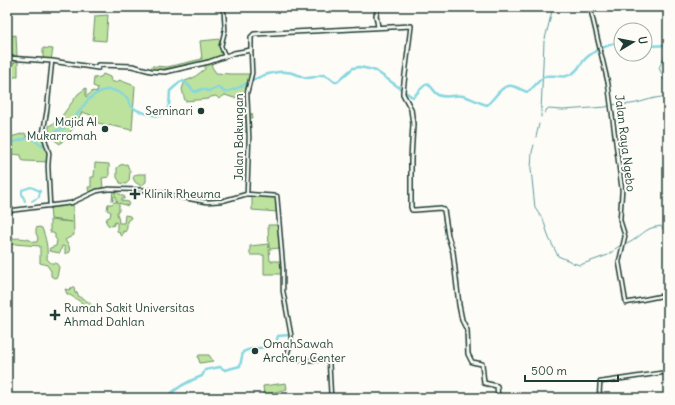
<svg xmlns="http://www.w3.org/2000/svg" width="675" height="405" font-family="Delius,sans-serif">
	<rect width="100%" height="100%" fill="#fdfcf7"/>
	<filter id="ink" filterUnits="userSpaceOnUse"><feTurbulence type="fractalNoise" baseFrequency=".025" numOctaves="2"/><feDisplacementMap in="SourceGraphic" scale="8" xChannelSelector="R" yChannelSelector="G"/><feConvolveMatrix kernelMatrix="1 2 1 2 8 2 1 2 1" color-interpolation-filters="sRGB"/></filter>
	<g filter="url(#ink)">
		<path fill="#bce29d" stroke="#6e9068" d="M108,15L106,41L93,40L95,16Z
			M16,35L17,56H7V37Z
			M221,39L220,45L224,54L195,64L185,65L160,70H151L152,66L167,67L202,59L200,41Z
			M43,48L53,49L51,60L43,59Z
			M18,60V76L12,78L10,72L7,76V68Z
			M211,61L212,67L216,73L230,74H251L246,88V94L234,98L225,95L219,99L216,96L211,97L208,99L185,101L182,89L185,81L193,78L205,69V64Z
			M103,74L110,77L111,81L117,83L119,80L135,86L132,130L93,122L89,120L91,115L82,112L76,125L60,144L46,134L44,135L47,133H49V126L59,120L78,94L86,88V97L93,91L97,92L98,88L93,86L94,78L101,77Z
			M252,113L253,118H249V132H244V116L251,115Z
			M25,133L26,137L28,136V133H32L35,136H42L47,149H49V162L24,161L22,160L21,155L12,154L7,158V138Z
			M95,163L109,164V177L102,178L103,188L96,189L89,193L88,187H91V177H94Z
			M127,164L130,172L129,181L126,184L120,183L119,180L117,178V168L120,165Z
			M138,174H146V182L141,186L135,182L133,178L135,175Z
			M113,189L115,190V194L117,192L123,196L125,197L124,199L122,198V201L129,202L128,206L119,203V211L117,212V214L118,216L119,223H124L125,215L130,216L131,218L127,221V228L125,232L123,231L122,236L120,235L119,232L117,231V223L115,222L113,226L108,225L106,222L107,218L110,217L111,212L107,210L108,204H112L114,202H118L116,201V196H114L113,201H112Z
			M252,193L277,194L278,212L252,210Z
			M73,201L74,235L65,240L69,246L70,252L65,254V247L62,246L60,253L49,251L50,248L56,246L57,240L55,238V234L50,232V220L72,222L51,219L50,207L59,204Z
			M268,225H279L281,248L269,249L270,261H282L283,274H264V255H250V246L268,244L269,248Z
			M39,227L42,228C46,239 48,247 47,259L51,263H56L59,267L57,277L54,278L51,276V271L47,265L40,263V246L14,244L7,246V239C15,238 28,237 33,242H37L38,238L36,233V228Z
			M72,287H74L75,293L76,294L77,292L79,297C87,300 97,306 92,315C88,312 89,311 87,307C84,304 71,295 67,294L65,289L69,290Z
			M199,355H209L213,361L200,363L198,357Z
			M286,383L287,389L264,395L263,386Z"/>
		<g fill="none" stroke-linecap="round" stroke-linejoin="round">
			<path stroke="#5d999b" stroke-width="1" d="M545,39L553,7
				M663,76L659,68L668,49
				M663,78L668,86
				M541,112L544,41
				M545,113L547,109L563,110L606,107C613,103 623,105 631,104C644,102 655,96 668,97
				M541,117V114
				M536,137L539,124
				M534,145L532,152L531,169L535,208L541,217
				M543,219L549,238L558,256L572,262
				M624,245C634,242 640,234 649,229C653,227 657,227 661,226L668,236
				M615,249L621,245
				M573,263L580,265L608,255L613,251"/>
			<path stroke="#86d6df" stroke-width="2" d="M25,201L22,194V190L31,187L40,191L39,197L32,201"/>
			<path stroke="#86d6df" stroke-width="2.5" d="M645,43L650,46L668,45
				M7,144L31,137L42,146C46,141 50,136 55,132C58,129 63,129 66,127C81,115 84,95 106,90C113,89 123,93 128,99C129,101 129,103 130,105C135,111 158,119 164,114C171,108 169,99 170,91L180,82L183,81L187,84L195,92L202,89L209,91L219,87L224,92C242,90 255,75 273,73C281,71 291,72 298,75C301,76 303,78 307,78C321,78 321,69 335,82H337L353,68L359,67L369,69L376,71L411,96L413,97C418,93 421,87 427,84C432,87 433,93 438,95C447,99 454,94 463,96C472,98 479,103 487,105C495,99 501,84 512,86C517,87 522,90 527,92C535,88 538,79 546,76C556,74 564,80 573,73C578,70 581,63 585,59C593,51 610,44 621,41
				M166,398C177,387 188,381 202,376L205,370L220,367L225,370L240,366L243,352C254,345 267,351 276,343L278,336L290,335"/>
			<defs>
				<path id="tertiary" d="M222,7L224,13L225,30L221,46L225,56
					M590,7L608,83L622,190L620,220L625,236L619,262L626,303L666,295L668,318
					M247,194L249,137L247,93L252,73L251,50
					M50,206L48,166L49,153L43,133L47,110L52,61
					M7,211L71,203L97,191L109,189L150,190L179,197L207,202L222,201L247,194L277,196L283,268V291L291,335V342L286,358L294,360H329L331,398
					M599,398L600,382L668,372"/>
				<path id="secondary" d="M378,27L376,15L378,7
					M7,58L52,61L98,68V65L132,66L151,71L165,72L209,62L234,53L251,50V37L254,34L411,26L403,91V94L411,109L413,124L411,159V207L412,210H415L441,208L444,210L448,236L453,252L459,305L462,320L467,330L468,354L472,362L482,364L484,383L497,386L498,398"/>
			</defs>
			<use href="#tertiary" stroke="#1f3d34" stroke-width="5.5"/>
			<use href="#secondary" stroke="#1f3d34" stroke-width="6"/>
			<use href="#tertiary" stroke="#fdfcf7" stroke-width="2.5"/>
			<use href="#secondary" stroke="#fdfcf7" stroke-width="3"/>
		</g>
	</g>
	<g fill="#1f3d34" stroke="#fdfcf7" stroke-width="1.5">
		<circle cx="201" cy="111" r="4"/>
		<circle cx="105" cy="129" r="4"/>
		<path d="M133 188h4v4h4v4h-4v4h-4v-4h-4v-4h4z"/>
		<path d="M53 309h4v4h4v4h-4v4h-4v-4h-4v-4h4z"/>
		<circle cx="255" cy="351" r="4"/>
	</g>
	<g text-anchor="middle" stroke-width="4" stroke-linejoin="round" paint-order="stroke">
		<g font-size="12" fill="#1f3d34" stroke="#fdfcf7" text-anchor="start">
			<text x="193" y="115" text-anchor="end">Seminari</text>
			<text x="97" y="126" text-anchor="end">Majid Al<tspan x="97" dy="14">Mukarromah</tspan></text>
			<text x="144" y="198">Klinik Rheuma</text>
			<text x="64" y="312">Rumah Sakit Universitas<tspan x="64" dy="14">Ahmad Dahlan</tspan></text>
			<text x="263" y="348">OmahSawah<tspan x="263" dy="14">Archery Center</tspan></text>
		</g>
		<g font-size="12" fill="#1f3d34" stroke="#fdfcf7">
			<text transform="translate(239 137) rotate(-90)" y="4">Jalan Bakungan</text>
			<text transform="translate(625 143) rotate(83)" y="4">Jalan Raya Ngebo</text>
		</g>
	</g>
	<rect width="675" height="405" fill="none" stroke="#fdfcf7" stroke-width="24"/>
	<rect x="12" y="12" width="651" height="381" fill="none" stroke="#1f3d34" stroke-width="1.5" filter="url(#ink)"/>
	<g transform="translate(633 42) rotate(80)"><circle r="19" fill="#fdfcf7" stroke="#a4b0a9"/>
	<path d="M0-3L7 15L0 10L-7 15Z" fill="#1f3d34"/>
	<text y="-6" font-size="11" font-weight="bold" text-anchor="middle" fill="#1f3d34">U</text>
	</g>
	<path d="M525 375v6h93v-6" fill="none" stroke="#1f3d34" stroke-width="2"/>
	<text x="531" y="375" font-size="12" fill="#1f3d34" stroke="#fdfcf7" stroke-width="3" paint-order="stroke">500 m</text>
</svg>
